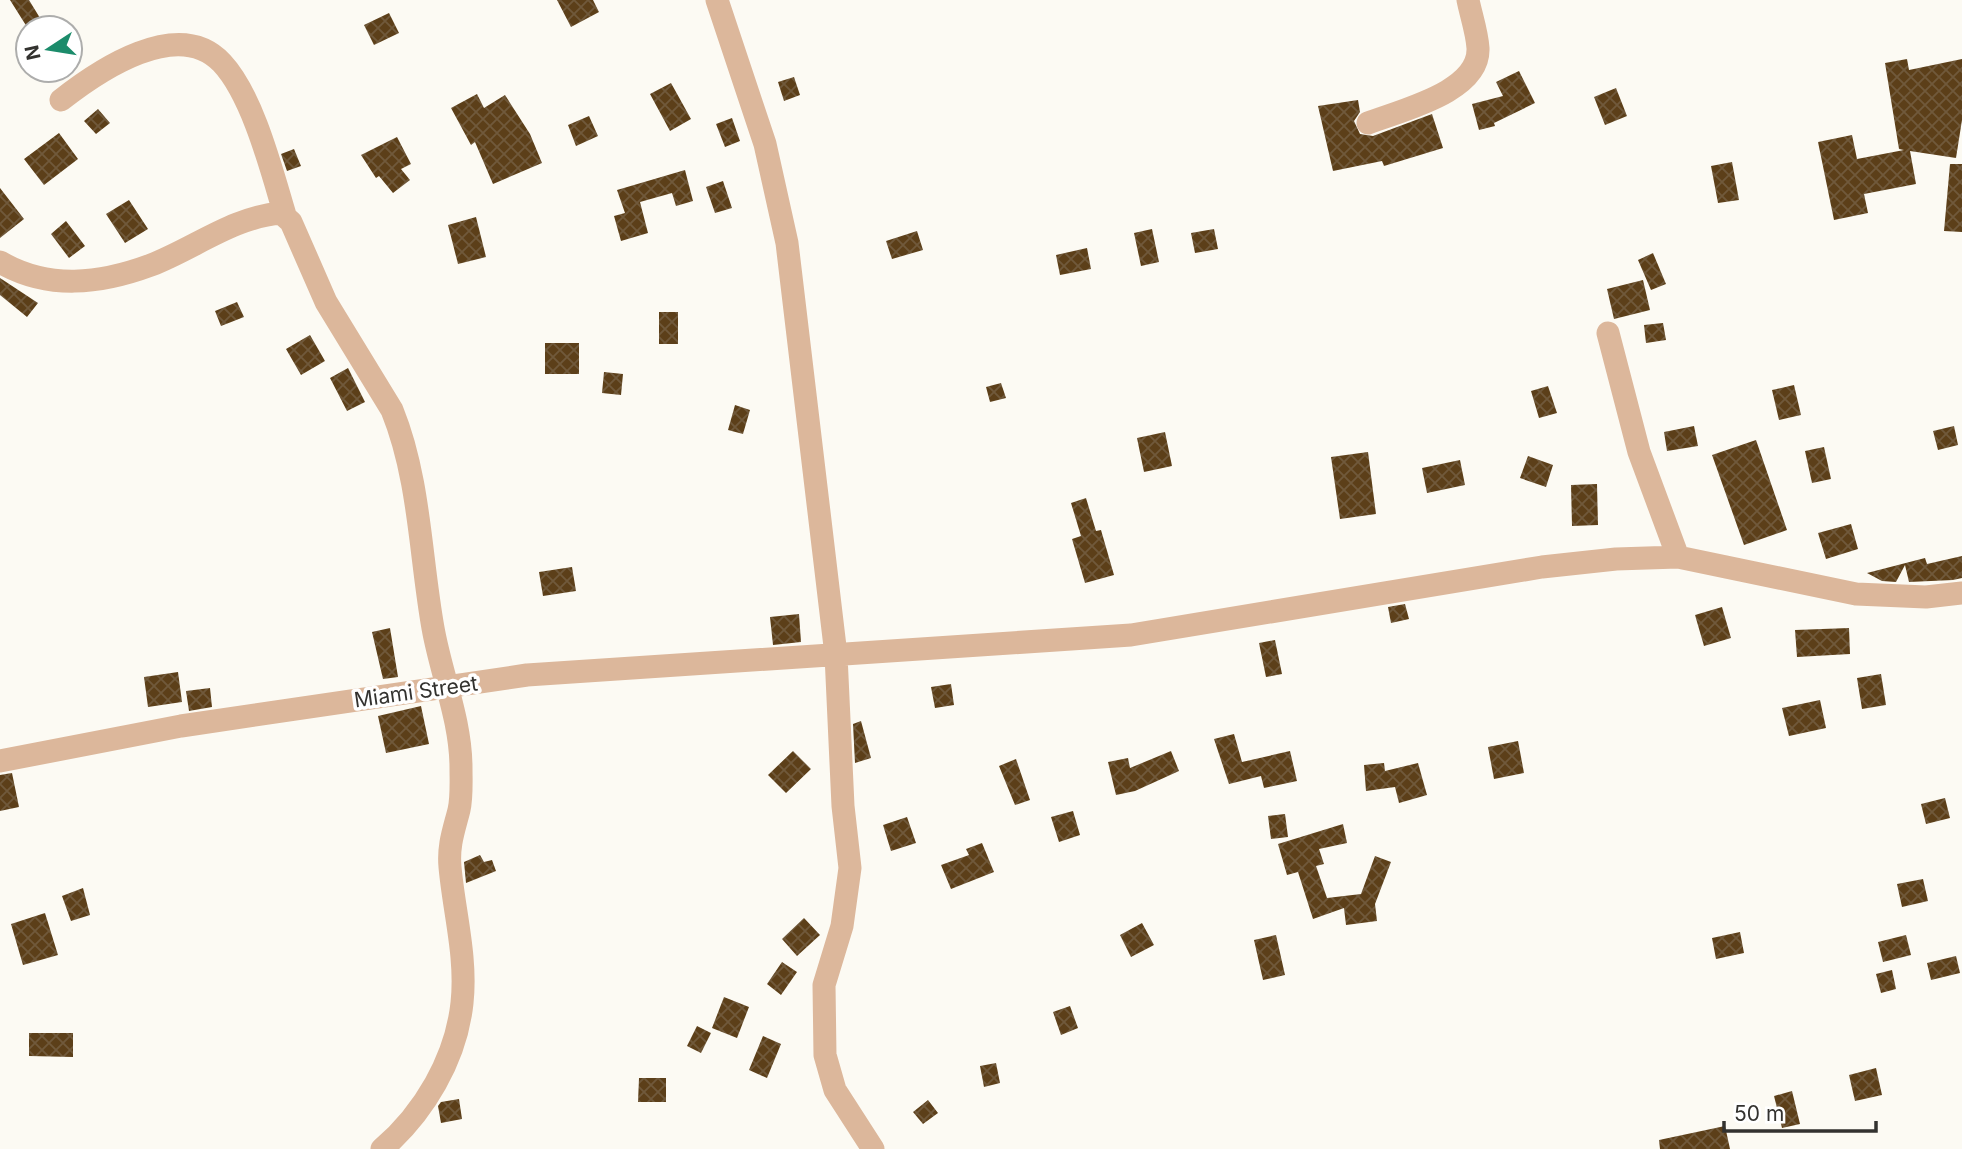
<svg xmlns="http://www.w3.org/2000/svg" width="1962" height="1149" font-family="Inter,sans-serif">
	<defs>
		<pattern id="building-cross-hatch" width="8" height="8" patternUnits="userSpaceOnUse" patternTransform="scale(1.75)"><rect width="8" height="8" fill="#5c3f19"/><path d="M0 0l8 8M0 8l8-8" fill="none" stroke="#70593b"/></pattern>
	</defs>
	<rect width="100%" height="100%" fill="#fcfaf3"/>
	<path fill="url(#building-cross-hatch)" d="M10,0H29L40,18L27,27Z
		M557,0H593L599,12L571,27Z
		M389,13L399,33L374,45L364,25Z
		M1907,59L1909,70L1962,59V120L1956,158L1910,151L1916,184L1864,194L1868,213L1834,220L1818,142L1852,135L1857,159L1904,150L1899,149L1885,63Z
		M1519,71L1535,103L1494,123L1495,126L1479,130L1472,104L1503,96L1496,82Z
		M794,77L800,95L784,101L778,82Z
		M671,83L691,119L670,131L650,94Z
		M1616,88L1627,116L1605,125L1594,97Z
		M477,94L484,108L505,95L530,134L542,163L493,184L475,142L471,145L451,108Z
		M1358,100L1360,112L1354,121L1360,134L1373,136L1432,114L1443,148L1384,166L1382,161L1333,171L1318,106Z
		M98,109L110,123L96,134L84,121Z
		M589,116L598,136L576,146L568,125Z
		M732,118L740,141L725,147L716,124Z
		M59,133L78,159L44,185L24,159Z
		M397,137L411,164L401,169L410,180L393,193L379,176L376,178L361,155Z
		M294,149L301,166L287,171L281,154Z
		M1732,162L1739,200L1718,203L1711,166Z
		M1950,164H1962V232L1944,231Z
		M685,170L693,201L676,206L672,193L640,202L648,233L621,241L614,216L625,213L617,190Z
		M723,181L732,208L715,213L706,187Z
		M0,188L24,219L0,238Z
		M129,200L148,229L125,243L106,214Z
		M476,217L486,257L458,264L448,225Z
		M66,221L85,246L69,258L51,234Z
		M1152,229L1159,262L1141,266L1134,233Z
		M1214,229L1218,249L1195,253L1191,233Z
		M917,231L923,250L892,259L886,241Z
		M1087,248L1091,269L1060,275L1056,255Z
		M1653,253L1666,284L1651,290L1638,260Z
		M0,278L38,303L27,317L0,295Z
		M1643,280L1650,310L1614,319L1607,289Z
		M237,302L244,317L221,326L215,311Z
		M659,312H678V344H659Z
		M1663,323L1666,340L1646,343L1644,325Z
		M310,335L325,361L301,375L286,349Z
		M545,343H579V374H545Z
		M348,368L365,402L347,411L330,378Z
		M604,372L623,374L621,395L602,393Z
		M1001,383L1006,398L990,402L986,387Z
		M1794,385L1801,415L1779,420L1772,390Z
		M1548,386L1557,413L1539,418L1531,391Z
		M735,405L750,410L743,434L728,430Z
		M1694,426L1698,446L1667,451L1664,432Z
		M1954,426L1958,445L1938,450L1933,431Z
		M1165,432L1172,466L1144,472L1137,438Z
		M1756,440L1787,530L1744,545L1712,455Z
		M1824,447L1831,479L1812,483L1805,451Z
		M1368,452L1376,514L1340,519L1331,457Z
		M1528,456L1553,465L1546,487L1520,478Z
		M1460,460L1465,485L1427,493L1422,468Z
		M1597,484L1598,525L1572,526L1571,485Z
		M1086,498L1096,531L1101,530L1114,575L1085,583L1072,539L1081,536L1071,503Z
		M1851,524L1858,549L1826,559L1818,533Z
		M1962,556V578L1953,580L1909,582L1905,565L1896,582L1882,581L1867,573L1925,558L1927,564Z
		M572,567L576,591L543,596L539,572Z
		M1405,604L1409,619L1391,623L1388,607Z
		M1722,607L1731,638L1704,646L1695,615Z
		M799,614L801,642L773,645L770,617Z
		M390,628L398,677L383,679L372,632Z
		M1849,628L1850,654L1797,657L1795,630Z
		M1275,640L1282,674L1266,677L1259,643Z
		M178,672L182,702L148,707L144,677Z
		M1881,674L1886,705L1862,709L1857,678Z
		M951,684L954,705L935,708L931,687Z
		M210,688L212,707L189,711L186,691Z
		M1820,700L1826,728L1789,736L1782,708Z
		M421,706L429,744L386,753L378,716Z
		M861,721L871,758L855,763L853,724Z
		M1234,734L1242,762L1290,751L1297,781L1264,788L1261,776L1229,784L1214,739Z
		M1518,741L1524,773L1494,779L1488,747Z
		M793,751L811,769L786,793L768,775Z
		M1171,751L1179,771L1135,791L1116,795L1108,762L1128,758L1130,768Z
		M1016,759L1030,800L1015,805L999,766Z
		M1384,763L1385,771L1418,763L1427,795L1399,803L1395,787L1366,791L1364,765Z
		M12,773L19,807L0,811V775Z
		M1945,798L1950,818L1926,824L1921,804Z
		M1073,811L1080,835L1059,842L1051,817Z
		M1285,814L1288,837L1271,839L1268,816Z
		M907,817L916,843L891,851L883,825Z
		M1343,824L1347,843L1319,849L1324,864L1316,866L1327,898L1361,894L1375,856L1391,862L1375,904L1377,921L1346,925L1344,908L1313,919L1298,872L1287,875L1278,844Z
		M982,843L994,872L951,889L941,865L969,855L966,849Z
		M480,855L484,862L492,860L496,871L466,883L464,862Z
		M1923,879L1928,901L1902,907L1897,884Z
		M83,888L90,915L71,921L62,896Z
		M45,913L58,955L23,965L11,924Z
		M804,918L820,935L797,956L782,939Z
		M1142,923L1154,945L1131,957L1120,935Z
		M1740,932L1744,953L1716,959L1712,938Z
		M1276,935L1285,975L1263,980L1254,940Z
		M1906,935L1911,955L1883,962L1878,942Z
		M1956,956L1960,973L1931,980L1927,963Z
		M782,962L797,972L781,995L767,984Z
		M1892,970L1896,989L1881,993L1876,974Z
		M724,997L749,1007L737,1038L712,1028Z
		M1070,1006L1078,1028L1061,1035L1053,1012Z
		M697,1026L711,1033L701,1053L687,1046Z
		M29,1033H73V1057L29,1056Z
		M763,1036L781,1044L767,1078L749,1070Z
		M996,1063L1000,1083L984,1087L980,1066Z
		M1876,1068L1882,1095L1855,1101L1849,1075Z
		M639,1078H666V1102H638Z
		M1792,1091L1800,1124L1782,1128L1774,1096Z
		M459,1099L462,1119L441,1123L438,1106L441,1102Z
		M928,1100L938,1113L923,1124L913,1112Z
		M1725,1126L1730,1149H1660L1659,1140Z"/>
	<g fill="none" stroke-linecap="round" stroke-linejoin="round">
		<path stroke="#dcb79b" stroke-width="23" d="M717,0L765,144L787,243L836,655L843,806L850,868L842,926L824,985L825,1055L835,1090L873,1149
			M61,100C98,71 178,16 222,63C253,96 272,172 285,215
			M1368,123C1401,110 1480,92 1478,48C1477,32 1471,15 1468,0
			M0,262C48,290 100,284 151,265C195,248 233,217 281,213L291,222L326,302L392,410C420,479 420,555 433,628C441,674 461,720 461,768C461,781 462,797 459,810C454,830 448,845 450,867C454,912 467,957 462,1003C456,1059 424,1113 382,1149
			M1608,333L1639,452L1678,557
			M0,761L181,726L527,675L1131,635L1542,567L1616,559L1678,557L1856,594L1926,597L1962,593"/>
	</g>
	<g text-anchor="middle" stroke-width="7" stroke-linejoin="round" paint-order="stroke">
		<g font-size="21" fill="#33322f" stroke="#fff">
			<text transform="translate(416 692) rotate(-8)" y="7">Miami Street</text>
		</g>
	</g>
	<g transform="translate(49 49) rotate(258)"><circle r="33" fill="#ffffff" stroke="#adadac" stroke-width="2"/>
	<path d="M0-5L12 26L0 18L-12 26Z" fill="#1c8c6b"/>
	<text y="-10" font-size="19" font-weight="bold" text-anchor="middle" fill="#33322f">N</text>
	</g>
	<path d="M1724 1121v10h152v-10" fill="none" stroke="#33322f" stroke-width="3.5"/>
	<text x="1734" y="1121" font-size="21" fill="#33322f" stroke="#ffffff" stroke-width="5" paint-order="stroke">50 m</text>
</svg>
